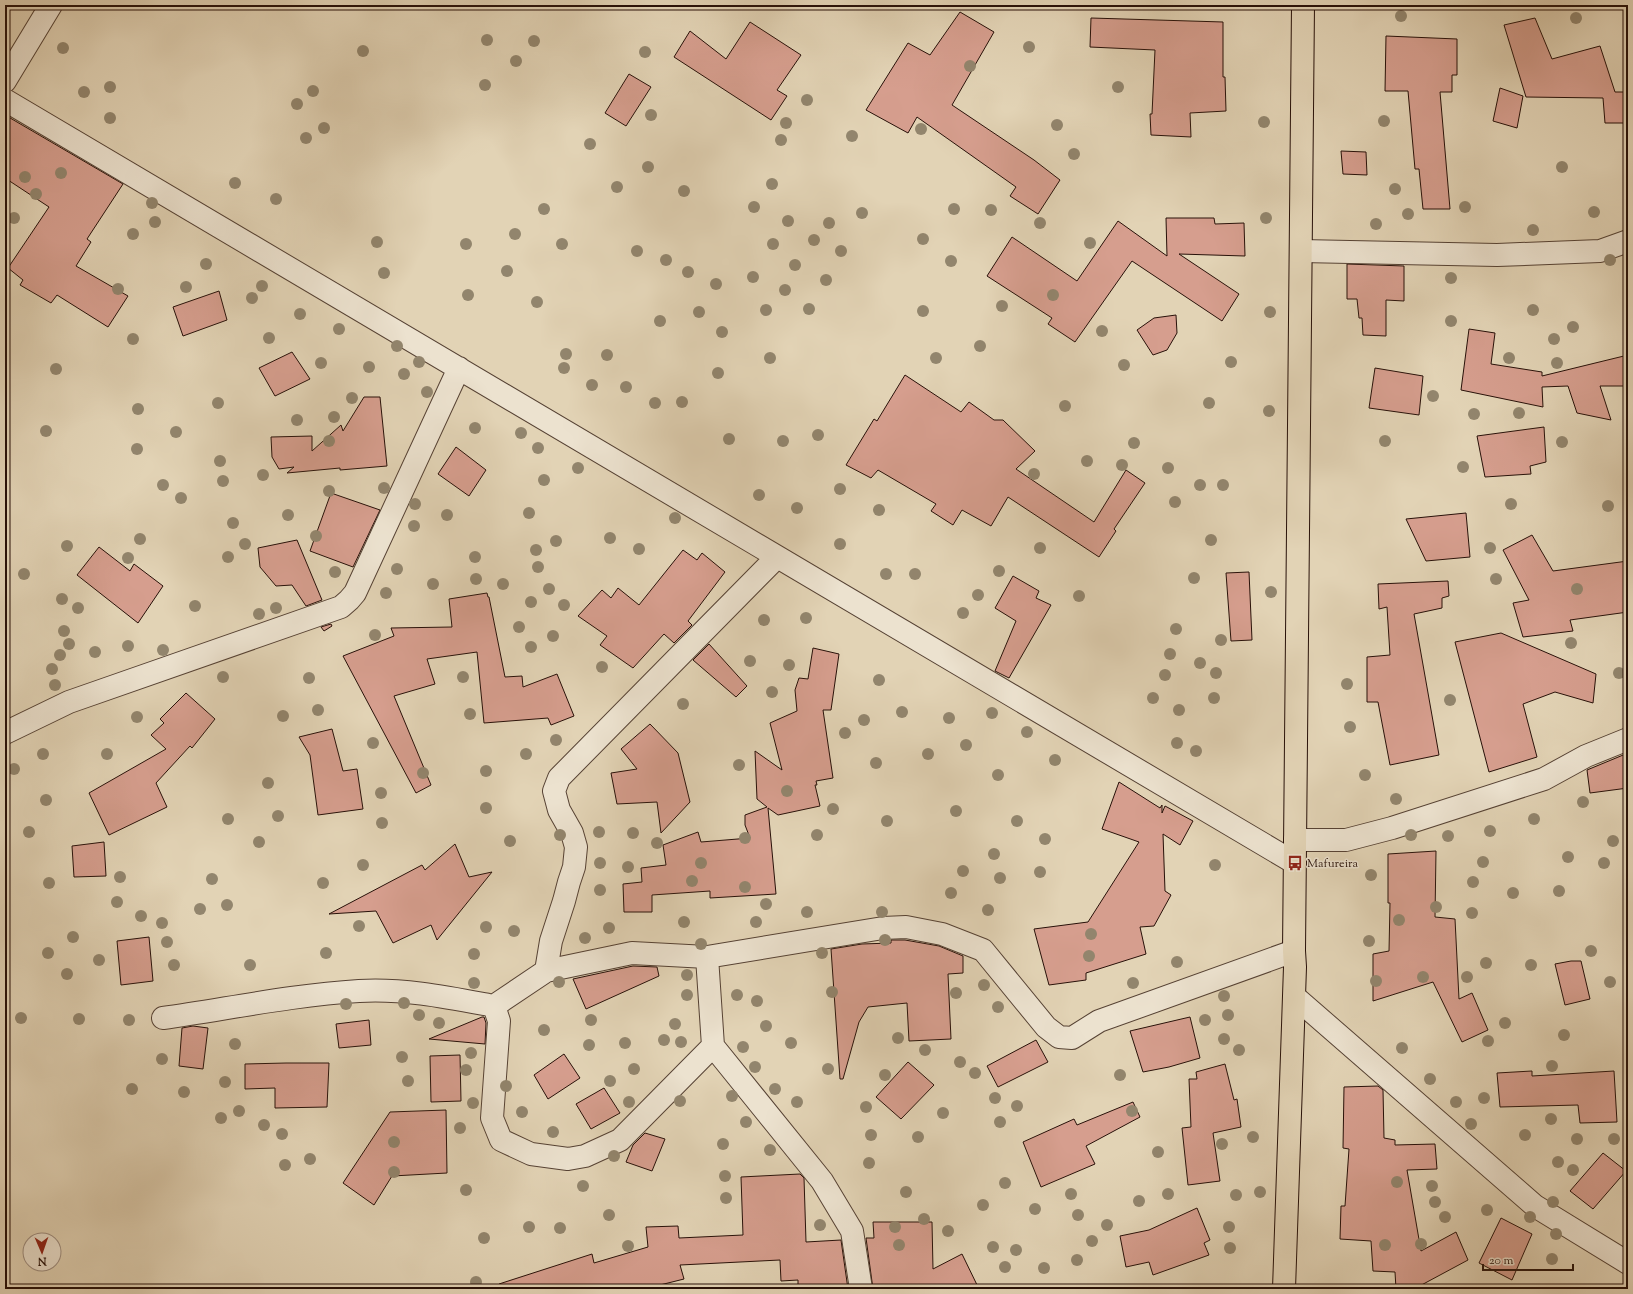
<svg xmlns="http://www.w3.org/2000/svg" width="1633" height="1294" font-family="'Sorts Mill Goudy',serif">
	<rect width="100%" height="100%" fill="#e2d3b5"/>
	<filter id="stains"><feTurbulence type="fractalNoise" baseFrequency=".005" numOctaves="4"/><feColorMatrix values="0 0 0 0 .2 0 0 0 0 .09 0 0 0 0 .02 0 0 0 .5 -.17"/></filter>
	<radialGradient id="worn" r=".72"><stop offset=".6" stop-color="#630" stop-opacity="0"/><stop offset="1" stop-color="#630" stop-opacity=".3"/></radialGradient>
	<path fill="#d69e8e" stroke="#281109" d="M960,12L994,32L952,105L1034,160L1060,180L1038,214L1010,196L1016,187L917,117L908,133L866,110L908,43L930,55Z
		M1091,18L1223,22V77H1225L1226,111L1190,113L1191,137L1151,135L1150,114H1152L1155,50L1090,47Z
		M1535,18L1552,59L1600,46L1615,92H1628V123H1605L1603,98L1526,97L1504,25Z
		M750,22L801,55L777,90L787,96L771,120L674,57L690,31L726,59Z
		M1386,36L1457,39V75H1452V92H1440L1450,209H1423L1419,169H1415L1408,91H1385Z
		M629,74L651,87L626,126L605,113Z
		M1500,88L1523,96L1517,128L1493,121Z
		M5,115L123,184L87,239L91,242L76,266L128,296L108,327L57,295L51,303L20,285L23,280L8,268L49,207L5,178Z
		M1341,151L1366,152L1367,175L1343,174Z
		M1166,218H1214L1215,224L1244,223L1245,256L1179,254L1239,294L1222,321L1132,261L1075,342L1048,324L1052,318L987,276L1012,237L1077,281L1118,221L1167,256Z
		M1347,264L1404,266V301L1386,300V336L1363,335L1362,318H1359L1357,299H1347Z
		M219,291L227,320L183,336L173,307Z
		M1176,315L1177,333L1167,350L1153,355L1137,330L1154,318Z
		M1469,329L1495,333L1491,364L1542,372V376L1628,355V386H1600L1611,420L1577,413L1568,386L1542,387L1543,407L1461,390Z
		M292,352L310,379L275,396L259,368Z
		M1375,368L1423,376L1419,415L1369,408Z
		M905,375L961,412L969,402L994,420H1003L1035,451L1016,469L1094,522L1126,470L1145,483L1114,529L1116,531L1099,557L1008,497L991,526L962,510L953,525L931,511L936,504L878,470L871,478L846,465L874,419L877,421Z
		M364,397H380L387,466L340,470V468L287,473L294,467L279,469L272,457L271,437L312,436V451L341,425L343,431Z
		M1544,427L1546,462L1530,466L1531,474L1485,477L1477,436Z
		M456,447L486,470L469,496L438,474Z
		M331,493L380,510L353,567L310,551Z
		M1466,513L1470,557L1426,561L1406,519Z
		M1532,535L1553,571L1628,561V612L1570,620L1573,631L1523,637L1513,603L1529,600L1503,550Z
		M297,540L322,600L306,606L292,585L276,586L260,567L258,548Z
		M99,547L130,571L134,564L163,586L138,623L77,575Z
		M683,550L697,560L702,553L725,572L688,621L692,625L674,643L664,634L633,668L600,645L607,636L578,616L602,590L611,598L618,588L639,605Z
		M1249,572L1252,640L1231,641L1226,573Z
		M1013,576L1039,591L1036,598L1051,605L1009,678L995,671L1016,621L995,608Z
		M1448,581L1449,596L1442,598V608L1414,614L1439,755L1390,765L1378,702H1367V657L1390,655L1387,607L1379,609L1378,584Z
		M487,593L488,597H489L505,677L522,676L523,687L557,674L574,716L551,725L548,718L484,723L477,652L427,659L435,684L394,696L431,785L416,793L343,656L394,636L391,628L452,627L449,599Z
		M331,624L332,626L324,631L321,627Z
		M1501,633L1596,674L1593,703L1555,692L1523,704L1537,757L1489,772L1455,642Z
		M709,644L747,686L736,697L693,660Z
		M813,648L839,654L831,710H823L833,778L816,781L817,785H815L820,806L778,815L768,808L776,894L710,898V891L652,895V912H624L623,884L642,882L641,868L666,865L663,845L698,832L701,842L750,838L745,825V815L767,807L757,799L755,751L782,770L770,723L797,711L795,690L799,678L808,679Z
		M186,693L215,719L192,748L190,746L156,783L167,807L109,835L89,793L166,749L151,735L164,723L160,719Z
		M650,724L678,753L690,802L661,833L657,802L617,804L611,773L637,769L621,749Z
		M332,729L343,771L357,769L363,809L318,815L310,755L299,737Z
		M1628,753V788L1590,793L1587,770Z
		M1119,782L1160,808L1162,805V813L1165,806L1193,821L1180,845L1163,834L1165,891L1171,895L1154,926L1140,927L1146,954L1086,973V980L1049,985L1034,929L1088,922L1139,842L1102,829Z
		M104,842L106,876L74,877L72,846Z
		M455,844L469,877L492,872L437,940L431,925L393,943L376,911L329,914L422,865L425,870Z
		M1436,851L1435,917L1455,919L1459,999L1472,993L1488,1030L1462,1042L1433,982L1373,1001V954L1389,951L1390,903H1388V854Z
		M149,937L153,981L121,985L117,941Z
		M891,940H905L939,946L963,956V973L948,974L951,1039L909,1041L907,1003L868,1007L859,1022L843,1079H840L831,949L862,944L891,943Z
		M1571,961H1581L1590,999L1565,1005L1555,964Z
		M633,966L657,967L659,976L586,1009L573,979Z
		M482,1017H484L486,1023L485,1044L429,1039Z
		M1190,1017L1200,1058L1169,1067L1143,1072L1130,1031Z
		M369,1020L371,1045L339,1048L336,1024Z
		M193,1026L208,1028L203,1069L179,1066L182,1028Z
		M1036,1040L1048,1062L998,1087L987,1066Z
		M564,1054L580,1078L548,1099L534,1075Z
		M460,1055L461,1101L431,1102L430,1056Z
		M908,1062L934,1085L901,1119L876,1097Z
		M286,1063H329L327,1107L275,1108V1088L245,1089V1064Z
		M1225,1064L1234,1100L1237,1099L1241,1127L1213,1133L1220,1181L1188,1185L1182,1128L1191,1127L1189,1079H1197L1196,1072Z
		M1532,1071V1076L1614,1071L1617,1122L1580,1123L1578,1105L1500,1107L1497,1073Z
		M1378,1086L1383,1090L1384,1138L1395,1140V1145L1435,1144L1437,1169L1407,1170L1421,1251L1456,1232L1468,1260L1414,1289H1396L1395,1272L1373,1271L1371,1241L1340,1239L1341,1206H1345L1349,1149L1343,1148L1344,1087Z
		M604,1088L620,1113L591,1129L576,1104Z
		M1133,1102L1140,1117L1086,1146L1095,1164L1041,1187L1023,1142L1074,1119L1077,1125Z
		M446,1110L447,1173L392,1176L374,1205L343,1183L390,1112Z
		M645,1133L665,1139L652,1171L626,1162L633,1145Z
		M1603,1153L1626,1171L1593,1209L1570,1191Z
		M800,1174L804,1178L806,1242L841,1240L848,1289H798V1280L781,1281L780,1260L680,1265L684,1279L644,1289H499V1284L592,1254L594,1263L648,1247L646,1227L678,1226L679,1238L743,1235L741,1177Z
		M1197,1208L1210,1240L1204,1243L1209,1255L1153,1275L1149,1262L1126,1267L1120,1236L1149,1230Z
		M1501,1218L1532,1234L1512,1280L1479,1263Z
		M873,1222H932L933,1269L962,1254L979,1289H873L866,1238H874Z"/>
	<g fill="none" stroke-linecap="round" stroke-linejoin="round">
		<defs>
			<path id="minor" d="M5,81L51,5
				M5,100L1295,863
				M1301,251L1497,255L1600,251L1628,241
				M5,733L69,702L341,607L349,600L355,593L459,368
				M1295,840H1346L1392,828L1544,779L1586,756L1628,739
				M707,957L713,1046L822,1181L852,1231L861,1289
				M546,971L551,941L564,901L569,882L574,867L576,847L572,833L559,810L554,791L559,778L777,557
				M1295,997L1535,1206L1628,1263
				M494,1006L499,1021L492,1118L501,1140L531,1154L568,1159L585,1156L620,1140L713,1046
				M163,1018C227,1009 293,995 359,991C403,988 451,998 494,1006L546,971L632,953L707,957L883,928L906,927L942,934L983,950L1046,1027L1059,1037L1072,1038L1099,1021L1294,951"/>
			<path id="major" d="M1284,1289L1295,967L1294,951L1303,5"/>
		</defs>
		<use href="#minor" stroke="#564234" stroke-width="24"/>
		<use href="#major" stroke="#281109" stroke-width="24"/>
		<use href="#minor" stroke="#ece2cf" stroke-width="22"/>
		<use href="#major" stroke="#e2d3b5" stroke-width="22"/>
	</g>
	<g fill="#92856d">
		<circle cx="1401" cy="16" r="6"/>
		<circle cx="1576" cy="18" r="6"/>
		<circle cx="487" cy="40" r="6"/>
		<circle cx="534" cy="41" r="6"/>
		<circle cx="1029" cy="47" r="6"/>
		<circle cx="63" cy="48" r="6"/>
		<circle cx="363" cy="51" r="6"/>
		<circle cx="645" cy="52" r="6"/>
		<circle cx="516" cy="61" r="6"/>
		<circle cx="970" cy="66" r="6"/>
		<circle cx="485" cy="85" r="6"/>
		<circle cx="110" cy="87" r="6"/>
		<circle cx="1118" cy="87" r="6"/>
		<circle cx="313" cy="91" r="6"/>
		<circle cx="84" cy="92" r="6"/>
		<circle cx="807" cy="100" r="6"/>
		<circle cx="297" cy="104" r="6"/>
		<circle cx="651" cy="115" r="6"/>
		<circle cx="110" cy="118" r="6"/>
		<circle cx="1384" cy="121" r="6"/>
		<circle cx="1264" cy="122" r="6"/>
		<circle cx="786" cy="123" r="6"/>
		<circle cx="1057" cy="125" r="6"/>
		<circle cx="324" cy="128" r="6"/>
		<circle cx="921" cy="129" r="6"/>
		<circle cx="852" cy="136" r="6"/>
		<circle cx="306" cy="138" r="6"/>
		<circle cx="781" cy="140" r="6"/>
		<circle cx="590" cy="144" r="6"/>
		<circle cx="1074" cy="154" r="6"/>
		<circle cx="648" cy="167" r="6"/>
		<circle cx="1562" cy="167" r="6"/>
		<circle cx="61" cy="173" r="6"/>
		<circle cx="25" cy="177" r="6"/>
		<circle cx="235" cy="183" r="6"/>
		<circle cx="772" cy="184" r="6"/>
		<circle cx="617" cy="187" r="6"/>
		<circle cx="1395" cy="189" r="6"/>
		<circle cx="684" cy="191" r="6"/>
		<circle cx="36" cy="194" r="6"/>
		<circle cx="276" cy="199" r="6"/>
		<circle cx="152" cy="203" r="6"/>
		<circle cx="754" cy="207" r="6"/>
		<circle cx="1465" cy="207" r="6"/>
		<circle cx="544" cy="209" r="6"/>
		<circle cx="954" cy="209" r="6"/>
		<circle cx="991" cy="210" r="6"/>
		<circle cx="1594" cy="212" r="6"/>
		<circle cx="862" cy="213" r="6"/>
		<circle cx="1408" cy="214" r="6"/>
		<circle cx="14" cy="218" r="6"/>
		<circle cx="1266" cy="218" r="6"/>
		<circle cx="788" cy="221" r="6"/>
		<circle cx="155" cy="222" r="6"/>
		<circle cx="829" cy="223" r="6"/>
		<circle cx="1040" cy="223" r="6"/>
		<circle cx="1376" cy="224" r="6"/>
		<circle cx="1533" cy="230" r="6"/>
		<circle cx="133" cy="234" r="6"/>
		<circle cx="515" cy="234" r="6"/>
		<circle cx="923" cy="239" r="6"/>
		<circle cx="814" cy="240" r="6"/>
		<circle cx="377" cy="242" r="6"/>
		<circle cx="1090" cy="243" r="6"/>
		<circle cx="466" cy="244" r="6"/>
		<circle cx="562" cy="244" r="6"/>
		<circle cx="773" cy="244" r="6"/>
		<circle cx="637" cy="251" r="6"/>
		<circle cx="841" cy="251" r="6"/>
		<circle cx="666" cy="260" r="6"/>
		<circle cx="1610" cy="260" r="6"/>
		<circle cx="951" cy="261" r="6"/>
		<circle cx="206" cy="264" r="6"/>
		<circle cx="795" cy="265" r="6"/>
		<circle cx="507" cy="271" r="6"/>
		<circle cx="688" cy="272" r="6"/>
		<circle cx="384" cy="273" r="6"/>
		<circle cx="753" cy="277" r="6"/>
		<circle cx="1451" cy="278" r="6"/>
		<circle cx="826" cy="280" r="6"/>
		<circle cx="716" cy="284" r="6"/>
		<circle cx="262" cy="286" r="6"/>
		<circle cx="186" cy="287" r="6"/>
		<circle cx="118" cy="289" r="6"/>
		<circle cx="785" cy="290" r="6"/>
		<circle cx="468" cy="295" r="6"/>
		<circle cx="1053" cy="295" r="6"/>
		<circle cx="252" cy="298" r="6"/>
		<circle cx="537" cy="302" r="6"/>
		<circle cx="1002" cy="306" r="6"/>
		<circle cx="809" cy="309" r="6"/>
		<circle cx="766" cy="310" r="6"/>
		<circle cx="1533" cy="310" r="6"/>
		<circle cx="923" cy="311" r="6"/>
		<circle cx="699" cy="312" r="6"/>
		<circle cx="1270" cy="312" r="6"/>
		<circle cx="300" cy="314" r="6"/>
		<circle cx="660" cy="321" r="6"/>
		<circle cx="1451" cy="321" r="6"/>
		<circle cx="1573" cy="327" r="6"/>
		<circle cx="339" cy="329" r="6"/>
		<circle cx="1102" cy="331" r="6"/>
		<circle cx="722" cy="332" r="6"/>
		<circle cx="269" cy="338" r="6"/>
		<circle cx="133" cy="339" r="6"/>
		<circle cx="1554" cy="339" r="6"/>
		<circle cx="397" cy="346" r="6"/>
		<circle cx="980" cy="346" r="6"/>
		<circle cx="566" cy="354" r="6"/>
		<circle cx="607" cy="355" r="6"/>
		<circle cx="770" cy="358" r="6"/>
		<circle cx="936" cy="358" r="6"/>
		<circle cx="1509" cy="358" r="6"/>
		<circle cx="419" cy="362" r="6"/>
		<circle cx="1231" cy="362" r="6"/>
		<circle cx="321" cy="363" r="6"/>
		<circle cx="1557" cy="363" r="6"/>
		<circle cx="1124" cy="365" r="6"/>
		<circle cx="369" cy="367" r="6"/>
		<circle cx="564" cy="368" r="6"/>
		<circle cx="56" cy="369" r="6"/>
		<circle cx="718" cy="373" r="6"/>
		<circle cx="404" cy="374" r="6"/>
		<circle cx="592" cy="385" r="6"/>
		<circle cx="626" cy="387" r="6"/>
		<circle cx="427" cy="392" r="6"/>
		<circle cx="1433" cy="396" r="6"/>
		<circle cx="352" cy="398" r="6"/>
		<circle cx="682" cy="402" r="6"/>
		<circle cx="218" cy="403" r="6"/>
		<circle cx="655" cy="403" r="6"/>
		<circle cx="1209" cy="403" r="6"/>
		<circle cx="1065" cy="406" r="6"/>
		<circle cx="138" cy="409" r="6"/>
		<circle cx="1269" cy="411" r="6"/>
		<circle cx="1519" cy="413" r="6"/>
		<circle cx="1474" cy="414" r="6"/>
		<circle cx="334" cy="417" r="6"/>
		<circle cx="297" cy="420" r="6"/>
		<circle cx="475" cy="428" r="6"/>
		<circle cx="46" cy="431" r="6"/>
		<circle cx="176" cy="432" r="6"/>
		<circle cx="521" cy="433" r="6"/>
		<circle cx="818" cy="435" r="6"/>
		<circle cx="729" cy="439" r="6"/>
		<circle cx="329" cy="441" r="6"/>
		<circle cx="783" cy="441" r="6"/>
		<circle cx="1385" cy="441" r="6"/>
		<circle cx="1562" cy="442" r="6"/>
		<circle cx="1134" cy="443" r="6"/>
		<circle cx="538" cy="448" r="6"/>
		<circle cx="137" cy="449" r="6"/>
		<circle cx="220" cy="461" r="6"/>
		<circle cx="1087" cy="461" r="6"/>
		<circle cx="1122" cy="465" r="6"/>
		<circle cx="1463" cy="467" r="6"/>
		<circle cx="578" cy="468" r="6"/>
		<circle cx="1168" cy="468" r="6"/>
		<circle cx="1034" cy="474" r="6"/>
		<circle cx="263" cy="475" r="6"/>
		<circle cx="544" cy="480" r="6"/>
		<circle cx="223" cy="481" r="6"/>
		<circle cx="163" cy="485" r="6"/>
		<circle cx="1200" cy="485" r="6"/>
		<circle cx="1223" cy="485" r="6"/>
		<circle cx="384" cy="488" r="6"/>
		<circle cx="840" cy="489" r="6"/>
		<circle cx="329" cy="491" r="6"/>
		<circle cx="759" cy="495" r="6"/>
		<circle cx="181" cy="498" r="6"/>
		<circle cx="1175" cy="502" r="6"/>
		<circle cx="415" cy="504" r="6"/>
		<circle cx="1511" cy="504" r="6"/>
		<circle cx="1608" cy="506" r="6"/>
		<circle cx="797" cy="508" r="6"/>
		<circle cx="879" cy="510" r="6"/>
		<circle cx="529" cy="513" r="6"/>
		<circle cx="288" cy="515" r="6"/>
		<circle cx="447" cy="515" r="6"/>
		<circle cx="675" cy="518" r="6"/>
		<circle cx="233" cy="523" r="6"/>
		<circle cx="414" cy="526" r="6"/>
		<circle cx="316" cy="536" r="6"/>
		<circle cx="610" cy="538" r="6"/>
		<circle cx="140" cy="539" r="6"/>
		<circle cx="1211" cy="540" r="6"/>
		<circle cx="556" cy="541" r="6"/>
		<circle cx="245" cy="544" r="6"/>
		<circle cx="840" cy="544" r="6"/>
		<circle cx="67" cy="546" r="6"/>
		<circle cx="1040" cy="548" r="6"/>
		<circle cx="1490" cy="548" r="6"/>
		<circle cx="639" cy="549" r="6"/>
		<circle cx="536" cy="550" r="6"/>
		<circle cx="228" cy="557" r="6"/>
		<circle cx="475" cy="557" r="6"/>
		<circle cx="128" cy="558" r="6"/>
		<circle cx="538" cy="567" r="6"/>
		<circle cx="397" cy="569" r="6"/>
		<circle cx="999" cy="571" r="6"/>
		<circle cx="335" cy="572" r="6"/>
		<circle cx="24" cy="574" r="6"/>
		<circle cx="886" cy="574" r="6"/>
		<circle cx="915" cy="574" r="6"/>
		<circle cx="1194" cy="578" r="6"/>
		<circle cx="476" cy="579" r="6"/>
		<circle cx="1496" cy="579" r="6"/>
		<circle cx="433" cy="584" r="6"/>
		<circle cx="503" cy="584" r="6"/>
		<circle cx="549" cy="589" r="6"/>
		<circle cx="1577" cy="589" r="6"/>
		<circle cx="1271" cy="592" r="6"/>
		<circle cx="386" cy="593" r="6"/>
		<circle cx="978" cy="595" r="6"/>
		<circle cx="1079" cy="596" r="6"/>
		<circle cx="62" cy="599" r="6"/>
		<circle cx="531" cy="602" r="6"/>
		<circle cx="564" cy="605" r="6"/>
		<circle cx="195" cy="606" r="6"/>
		<circle cx="78" cy="608" r="6"/>
		<circle cx="276" cy="608" r="6"/>
		<circle cx="963" cy="613" r="6"/>
		<circle cx="259" cy="614" r="6"/>
		<circle cx="806" cy="618" r="6"/>
		<circle cx="764" cy="620" r="6"/>
		<circle cx="519" cy="627" r="6"/>
		<circle cx="1176" cy="629" r="6"/>
		<circle cx="64" cy="631" r="6"/>
		<circle cx="375" cy="635" r="6"/>
		<circle cx="553" cy="636" r="6"/>
		<circle cx="1221" cy="640" r="6"/>
		<circle cx="1571" cy="643" r="6"/>
		<circle cx="69" cy="644" r="6"/>
		<circle cx="128" cy="646" r="6"/>
		<circle cx="531" cy="647" r="6"/>
		<circle cx="163" cy="650" r="6"/>
		<circle cx="95" cy="652" r="6"/>
		<circle cx="1170" cy="654" r="6"/>
		<circle cx="60" cy="655" r="6"/>
		<circle cx="750" cy="661" r="6"/>
		<circle cx="1200" cy="663" r="6"/>
		<circle cx="789" cy="665" r="6"/>
		<circle cx="602" cy="667" r="6"/>
		<circle cx="52" cy="669" r="6"/>
		<circle cx="1216" cy="673" r="6"/>
		<circle cx="1619" cy="673" r="6"/>
		<circle cx="1165" cy="675" r="6"/>
		<circle cx="223" cy="677" r="6"/>
		<circle cx="463" cy="677" r="6"/>
		<circle cx="309" cy="678" r="6"/>
		<circle cx="879" cy="680" r="6"/>
		<circle cx="1347" cy="684" r="6"/>
		<circle cx="55" cy="685" r="6"/>
		<circle cx="772" cy="692" r="6"/>
		<circle cx="1153" cy="698" r="6"/>
		<circle cx="1214" cy="698" r="6"/>
		<circle cx="1450" cy="700" r="6"/>
		<circle cx="683" cy="704" r="6"/>
		<circle cx="318" cy="710" r="6"/>
		<circle cx="1179" cy="710" r="6"/>
		<circle cx="902" cy="712" r="6"/>
		<circle cx="992" cy="713" r="6"/>
		<circle cx="470" cy="714" r="6"/>
		<circle cx="283" cy="716" r="6"/>
		<circle cx="137" cy="717" r="6"/>
		<circle cx="949" cy="718" r="6"/>
		<circle cx="864" cy="720" r="6"/>
		<circle cx="1350" cy="727" r="6"/>
		<circle cx="1027" cy="732" r="6"/>
		<circle cx="845" cy="733" r="6"/>
		<circle cx="556" cy="740" r="6"/>
		<circle cx="373" cy="743" r="6"/>
		<circle cx="1177" cy="743" r="6"/>
		<circle cx="966" cy="745" r="6"/>
		<circle cx="1196" cy="751" r="6"/>
		<circle cx="43" cy="754" r="6"/>
		<circle cx="107" cy="754" r="6"/>
		<circle cx="526" cy="754" r="6"/>
		<circle cx="928" cy="754" r="6"/>
		<circle cx="1055" cy="760" r="6"/>
		<circle cx="876" cy="763" r="6"/>
		<circle cx="739" cy="765" r="6"/>
		<circle cx="14" cy="769" r="6"/>
		<circle cx="486" cy="771" r="6"/>
		<circle cx="423" cy="773" r="6"/>
		<circle cx="998" cy="775" r="6"/>
		<circle cx="1365" cy="775" r="6"/>
		<circle cx="268" cy="783" r="6"/>
		<circle cx="787" cy="791" r="6"/>
		<circle cx="381" cy="793" r="6"/>
		<circle cx="1396" cy="799" r="6"/>
		<circle cx="46" cy="800" r="6"/>
		<circle cx="1583" cy="802" r="6"/>
		<circle cx="486" cy="808" r="6"/>
		<circle cx="833" cy="809" r="6"/>
		<circle cx="956" cy="811" r="6"/>
		<circle cx="278" cy="816" r="6"/>
		<circle cx="228" cy="819" r="6"/>
		<circle cx="1534" cy="819" r="6"/>
		<circle cx="887" cy="821" r="6"/>
		<circle cx="1017" cy="821" r="6"/>
		<circle cx="382" cy="823" r="6"/>
		<circle cx="1490" cy="831" r="6"/>
		<circle cx="29" cy="832" r="6"/>
		<circle cx="599" cy="832" r="6"/>
		<circle cx="633" cy="833" r="6"/>
		<circle cx="560" cy="835" r="6"/>
		<circle cx="817" cy="835" r="6"/>
		<circle cx="1411" cy="835" r="6"/>
		<circle cx="1448" cy="836" r="6"/>
		<circle cx="745" cy="838" r="6"/>
		<circle cx="1045" cy="839" r="6"/>
		<circle cx="510" cy="841" r="6"/>
		<circle cx="1613" cy="841" r="6"/>
		<circle cx="259" cy="842" r="6"/>
		<circle cx="657" cy="843" r="6"/>
		<circle cx="994" cy="854" r="6"/>
		<circle cx="1568" cy="857" r="6"/>
		<circle cx="1483" cy="862" r="6"/>
		<circle cx="600" cy="863" r="6"/>
		<circle cx="701" cy="863" r="6"/>
		<circle cx="1604" cy="863" r="6"/>
		<circle cx="363" cy="865" r="6"/>
		<circle cx="1215" cy="865" r="6"/>
		<circle cx="628" cy="867" r="6"/>
		<circle cx="963" cy="871" r="6"/>
		<circle cx="1040" cy="872" r="6"/>
		<circle cx="1371" cy="875" r="6"/>
		<circle cx="120" cy="877" r="6"/>
		<circle cx="1000" cy="878" r="6"/>
		<circle cx="212" cy="879" r="6"/>
		<circle cx="692" cy="881" r="6"/>
		<circle cx="1473" cy="882" r="6"/>
		<circle cx="49" cy="883" r="6"/>
		<circle cx="323" cy="883" r="6"/>
		<circle cx="745" cy="887" r="6"/>
		<circle cx="600" cy="890" r="6"/>
		<circle cx="1559" cy="891" r="6"/>
		<circle cx="951" cy="893" r="6"/>
		<circle cx="1513" cy="893" r="6"/>
		<circle cx="117" cy="902" r="6"/>
		<circle cx="766" cy="904" r="6"/>
		<circle cx="227" cy="905" r="6"/>
		<circle cx="1436" cy="907" r="6"/>
		<circle cx="200" cy="909" r="6"/>
		<circle cx="988" cy="910" r="6"/>
		<circle cx="807" cy="912" r="6"/>
		<circle cx="882" cy="912" r="6"/>
		<circle cx="1472" cy="913" r="6"/>
		<circle cx="141" cy="916" r="6"/>
		<circle cx="1399" cy="920" r="6"/>
		<circle cx="684" cy="922" r="6"/>
		<circle cx="756" cy="922" r="6"/>
		<circle cx="162" cy="923" r="6"/>
		<circle cx="359" cy="926" r="6"/>
		<circle cx="486" cy="927" r="6"/>
		<circle cx="609" cy="928" r="6"/>
		<circle cx="514" cy="931" r="6"/>
		<circle cx="1091" cy="934" r="6"/>
		<circle cx="73" cy="937" r="6"/>
		<circle cx="585" cy="938" r="6"/>
		<circle cx="885" cy="940" r="6"/>
		<circle cx="1369" cy="941" r="6"/>
		<circle cx="167" cy="942" r="6"/>
		<circle cx="701" cy="944" r="6"/>
		<circle cx="1591" cy="951" r="6"/>
		<circle cx="48" cy="953" r="6"/>
		<circle cx="326" cy="953" r="6"/>
		<circle cx="822" cy="953" r="6"/>
		<circle cx="474" cy="954" r="6"/>
		<circle cx="1089" cy="956" r="6"/>
		<circle cx="99" cy="960" r="6"/>
		<circle cx="1177" cy="962" r="6"/>
		<circle cx="1486" cy="963" r="6"/>
		<circle cx="174" cy="965" r="6"/>
		<circle cx="250" cy="965" r="6"/>
		<circle cx="1531" cy="965" r="6"/>
		<circle cx="67" cy="974" r="6"/>
		<circle cx="687" cy="975" r="6"/>
		<circle cx="1423" cy="977" r="6"/>
		<circle cx="1467" cy="977" r="6"/>
		<circle cx="1376" cy="981" r="6"/>
		<circle cx="559" cy="982" r="6"/>
		<circle cx="1610" cy="982" r="6"/>
		<circle cx="474" cy="983" r="6"/>
		<circle cx="1133" cy="983" r="6"/>
		<circle cx="984" cy="985" r="6"/>
		<circle cx="832" cy="992" r="6"/>
		<circle cx="956" cy="993" r="6"/>
		<circle cx="687" cy="995" r="6"/>
		<circle cx="737" cy="995" r="6"/>
		<circle cx="1224" cy="996" r="6"/>
		<circle cx="757" cy="1001" r="6"/>
		<circle cx="404" cy="1003" r="6"/>
		<circle cx="346" cy="1004" r="6"/>
		<circle cx="998" cy="1007" r="6"/>
		<circle cx="419" cy="1015" r="6"/>
		<circle cx="1228" cy="1015" r="6"/>
		<circle cx="21" cy="1018" r="6"/>
		<circle cx="79" cy="1019" r="6"/>
		<circle cx="129" cy="1020" r="6"/>
		<circle cx="591" cy="1020" r="6"/>
		<circle cx="1205" cy="1020" r="6"/>
		<circle cx="439" cy="1023" r="6"/>
		<circle cx="1505" cy="1023" r="6"/>
		<circle cx="675" cy="1024" r="6"/>
		<circle cx="766" cy="1026" r="6"/>
		<circle cx="544" cy="1030" r="6"/>
		<circle cx="1564" cy="1035" r="6"/>
		<circle cx="898" cy="1038" r="6"/>
		<circle cx="1224" cy="1039" r="6"/>
		<circle cx="664" cy="1040" r="6"/>
		<circle cx="1488" cy="1041" r="6"/>
		<circle cx="681" cy="1042" r="6"/>
		<circle cx="625" cy="1043" r="6"/>
		<circle cx="791" cy="1043" r="6"/>
		<circle cx="235" cy="1044" r="6"/>
		<circle cx="589" cy="1045" r="6"/>
		<circle cx="743" cy="1047" r="6"/>
		<circle cx="1402" cy="1048" r="6"/>
		<circle cx="925" cy="1050" r="6"/>
		<circle cx="1239" cy="1050" r="6"/>
		<circle cx="471" cy="1053" r="6"/>
		<circle cx="402" cy="1057" r="6"/>
		<circle cx="162" cy="1059" r="6"/>
		<circle cx="960" cy="1062" r="6"/>
		<circle cx="1552" cy="1066" r="6"/>
		<circle cx="755" cy="1067" r="6"/>
		<circle cx="634" cy="1069" r="6"/>
		<circle cx="828" cy="1069" r="6"/>
		<circle cx="466" cy="1070" r="6"/>
		<circle cx="975" cy="1073" r="6"/>
		<circle cx="885" cy="1075" r="6"/>
		<circle cx="1120" cy="1075" r="6"/>
		<circle cx="1430" cy="1079" r="6"/>
		<circle cx="408" cy="1081" r="6"/>
		<circle cx="610" cy="1081" r="6"/>
		<circle cx="225" cy="1082" r="6"/>
		<circle cx="506" cy="1086" r="6"/>
		<circle cx="132" cy="1089" r="6"/>
		<circle cx="775" cy="1089" r="6"/>
		<circle cx="184" cy="1092" r="6"/>
		<circle cx="732" cy="1096" r="6"/>
		<circle cx="995" cy="1098" r="6"/>
		<circle cx="1484" cy="1098" r="6"/>
		<circle cx="680" cy="1101" r="6"/>
		<circle cx="629" cy="1102" r="6"/>
		<circle cx="797" cy="1102" r="6"/>
		<circle cx="1456" cy="1102" r="6"/>
		<circle cx="473" cy="1103" r="6"/>
		<circle cx="1017" cy="1106" r="6"/>
		<circle cx="866" cy="1107" r="6"/>
		<circle cx="239" cy="1111" r="6"/>
		<circle cx="1132" cy="1111" r="6"/>
		<circle cx="522" cy="1112" r="6"/>
		<circle cx="943" cy="1113" r="6"/>
		<circle cx="221" cy="1118" r="6"/>
		<circle cx="1551" cy="1119" r="6"/>
		<circle cx="746" cy="1122" r="6"/>
		<circle cx="1000" cy="1122" r="6"/>
		<circle cx="1471" cy="1124" r="6"/>
		<circle cx="264" cy="1125" r="6"/>
		<circle cx="460" cy="1128" r="6"/>
		<circle cx="553" cy="1132" r="6"/>
		<circle cx="282" cy="1134" r="6"/>
		<circle cx="871" cy="1135" r="6"/>
		<circle cx="1525" cy="1135" r="6"/>
		<circle cx="918" cy="1137" r="6"/>
		<circle cx="1253" cy="1137" r="6"/>
		<circle cx="1577" cy="1139" r="6"/>
		<circle cx="1614" cy="1139" r="6"/>
		<circle cx="394" cy="1142" r="6"/>
		<circle cx="723" cy="1144" r="6"/>
		<circle cx="1222" cy="1144" r="6"/>
		<circle cx="770" cy="1150" r="6"/>
		<circle cx="1158" cy="1152" r="6"/>
		<circle cx="614" cy="1156" r="6"/>
		<circle cx="310" cy="1159" r="6"/>
		<circle cx="1558" cy="1162" r="6"/>
		<circle cx="869" cy="1163" r="6"/>
		<circle cx="285" cy="1165" r="6"/>
		<circle cx="1573" cy="1170" r="6"/>
		<circle cx="394" cy="1172" r="6"/>
		<circle cx="725" cy="1176" r="6"/>
		<circle cx="1397" cy="1182" r="6"/>
		<circle cx="1005" cy="1183" r="6"/>
		<circle cx="583" cy="1186" r="6"/>
		<circle cx="1432" cy="1186" r="6"/>
		<circle cx="466" cy="1190" r="6"/>
		<circle cx="906" cy="1192" r="6"/>
		<circle cx="1260" cy="1192" r="6"/>
		<circle cx="1071" cy="1194" r="6"/>
		<circle cx="1168" cy="1194" r="6"/>
		<circle cx="1236" cy="1195" r="6"/>
		<circle cx="726" cy="1198" r="6"/>
		<circle cx="1139" cy="1201" r="6"/>
		<circle cx="1435" cy="1202" r="6"/>
		<circle cx="1553" cy="1202" r="6"/>
		<circle cx="983" cy="1205" r="6"/>
		<circle cx="1035" cy="1209" r="6"/>
		<circle cx="1487" cy="1210" r="6"/>
		<circle cx="609" cy="1215" r="6"/>
		<circle cx="1078" cy="1215" r="6"/>
		<circle cx="1445" cy="1217" r="6"/>
		<circle cx="1530" cy="1217" r="6"/>
		<circle cx="924" cy="1219" r="6"/>
		<circle cx="820" cy="1225" r="6"/>
		<circle cx="1107" cy="1225" r="6"/>
		<circle cx="529" cy="1227" r="6"/>
		<circle cx="895" cy="1227" r="6"/>
		<circle cx="1229" cy="1227" r="6"/>
		<circle cx="560" cy="1228" r="6"/>
		<circle cx="948" cy="1231" r="6"/>
		<circle cx="1556" cy="1234" r="6"/>
		<circle cx="484" cy="1238" r="6"/>
		<circle cx="1092" cy="1241" r="6"/>
		<circle cx="1421" cy="1244" r="6"/>
		<circle cx="899" cy="1245" r="6"/>
		<circle cx="1385" cy="1245" r="6"/>
		<circle cx="628" cy="1246" r="6"/>
		<circle cx="993" cy="1247" r="6"/>
		<circle cx="1230" cy="1248" r="6"/>
		<circle cx="1016" cy="1250" r="6"/>
		<circle cx="1552" cy="1259" r="6"/>
		<circle cx="1077" cy="1260" r="6"/>
		<circle cx="1005" cy="1267" r="6"/>
		<circle cx="1044" cy="1268" r="6"/>
		<circle cx="476" cy="1282" r="6"/>
	</g>
	<defs>
		<symbol id="bus-bare" viewBox="-9 -9 18 18"><path d="M-5-6H5V4H4V6H2V4H-2V6H-4V4H-5ZM-3.5-4V0h7V-4ZM-3.5 1.2v1.5H-2V1.2ZM2 1.2v1.5H3.5V1.2Z" fill="#8f2418" stroke="#ece2cf" stroke-width="2.5" paint-order="stroke"/></symbol>
	</defs>
	<g fill-rule="evenodd">
		<use href="#bus-bare" x="1284" y="852" width="22" height="22"/>
	</g>
	<g text-anchor="middle" stroke-width="3" stroke-linejoin="round" paint-order="stroke">
		<g font-size="12" fill="#281109" stroke="#ece2cf" text-anchor="start">
			<text x="1307" y="867">Mafureira</text>
		</g>
	</g>
	<rect width="1633" height="1294" fill="none" stroke="#e2d3b5" stroke-width="20"/>
	<rect x="6" y="6" width="1621" height="1282" fill="none" stroke="#281109" stroke-width="2"/>
	<rect x="10" y="10" width="1613" height="1274" fill="none" stroke="#281109"/>
	<g transform="translate(42 1252) rotate(178)"><circle r="19" fill="#ece2cf" stroke="#9e8e80"/>
	<path d="M0-3L7 15L0 10L-7 15Z" fill="#8f2418"/>
	<text y="-6" font-size="11" font-weight="bold" text-anchor="middle" fill="#281109">N</text>
	</g>
	<path d="M1483 1264v6h90v-6" fill="none" stroke="#281109" stroke-width="2"/>
	<text x="1489" y="1264" font-size="12" fill="#281109" stroke="#ece2cf" stroke-width="3" paint-order="stroke">20 m</text>
	<rect width="100%" height="100%" filter="url(#stains)"/>
	<rect width="100%" height="100%" fill="url(#worn)"/>
</svg>
